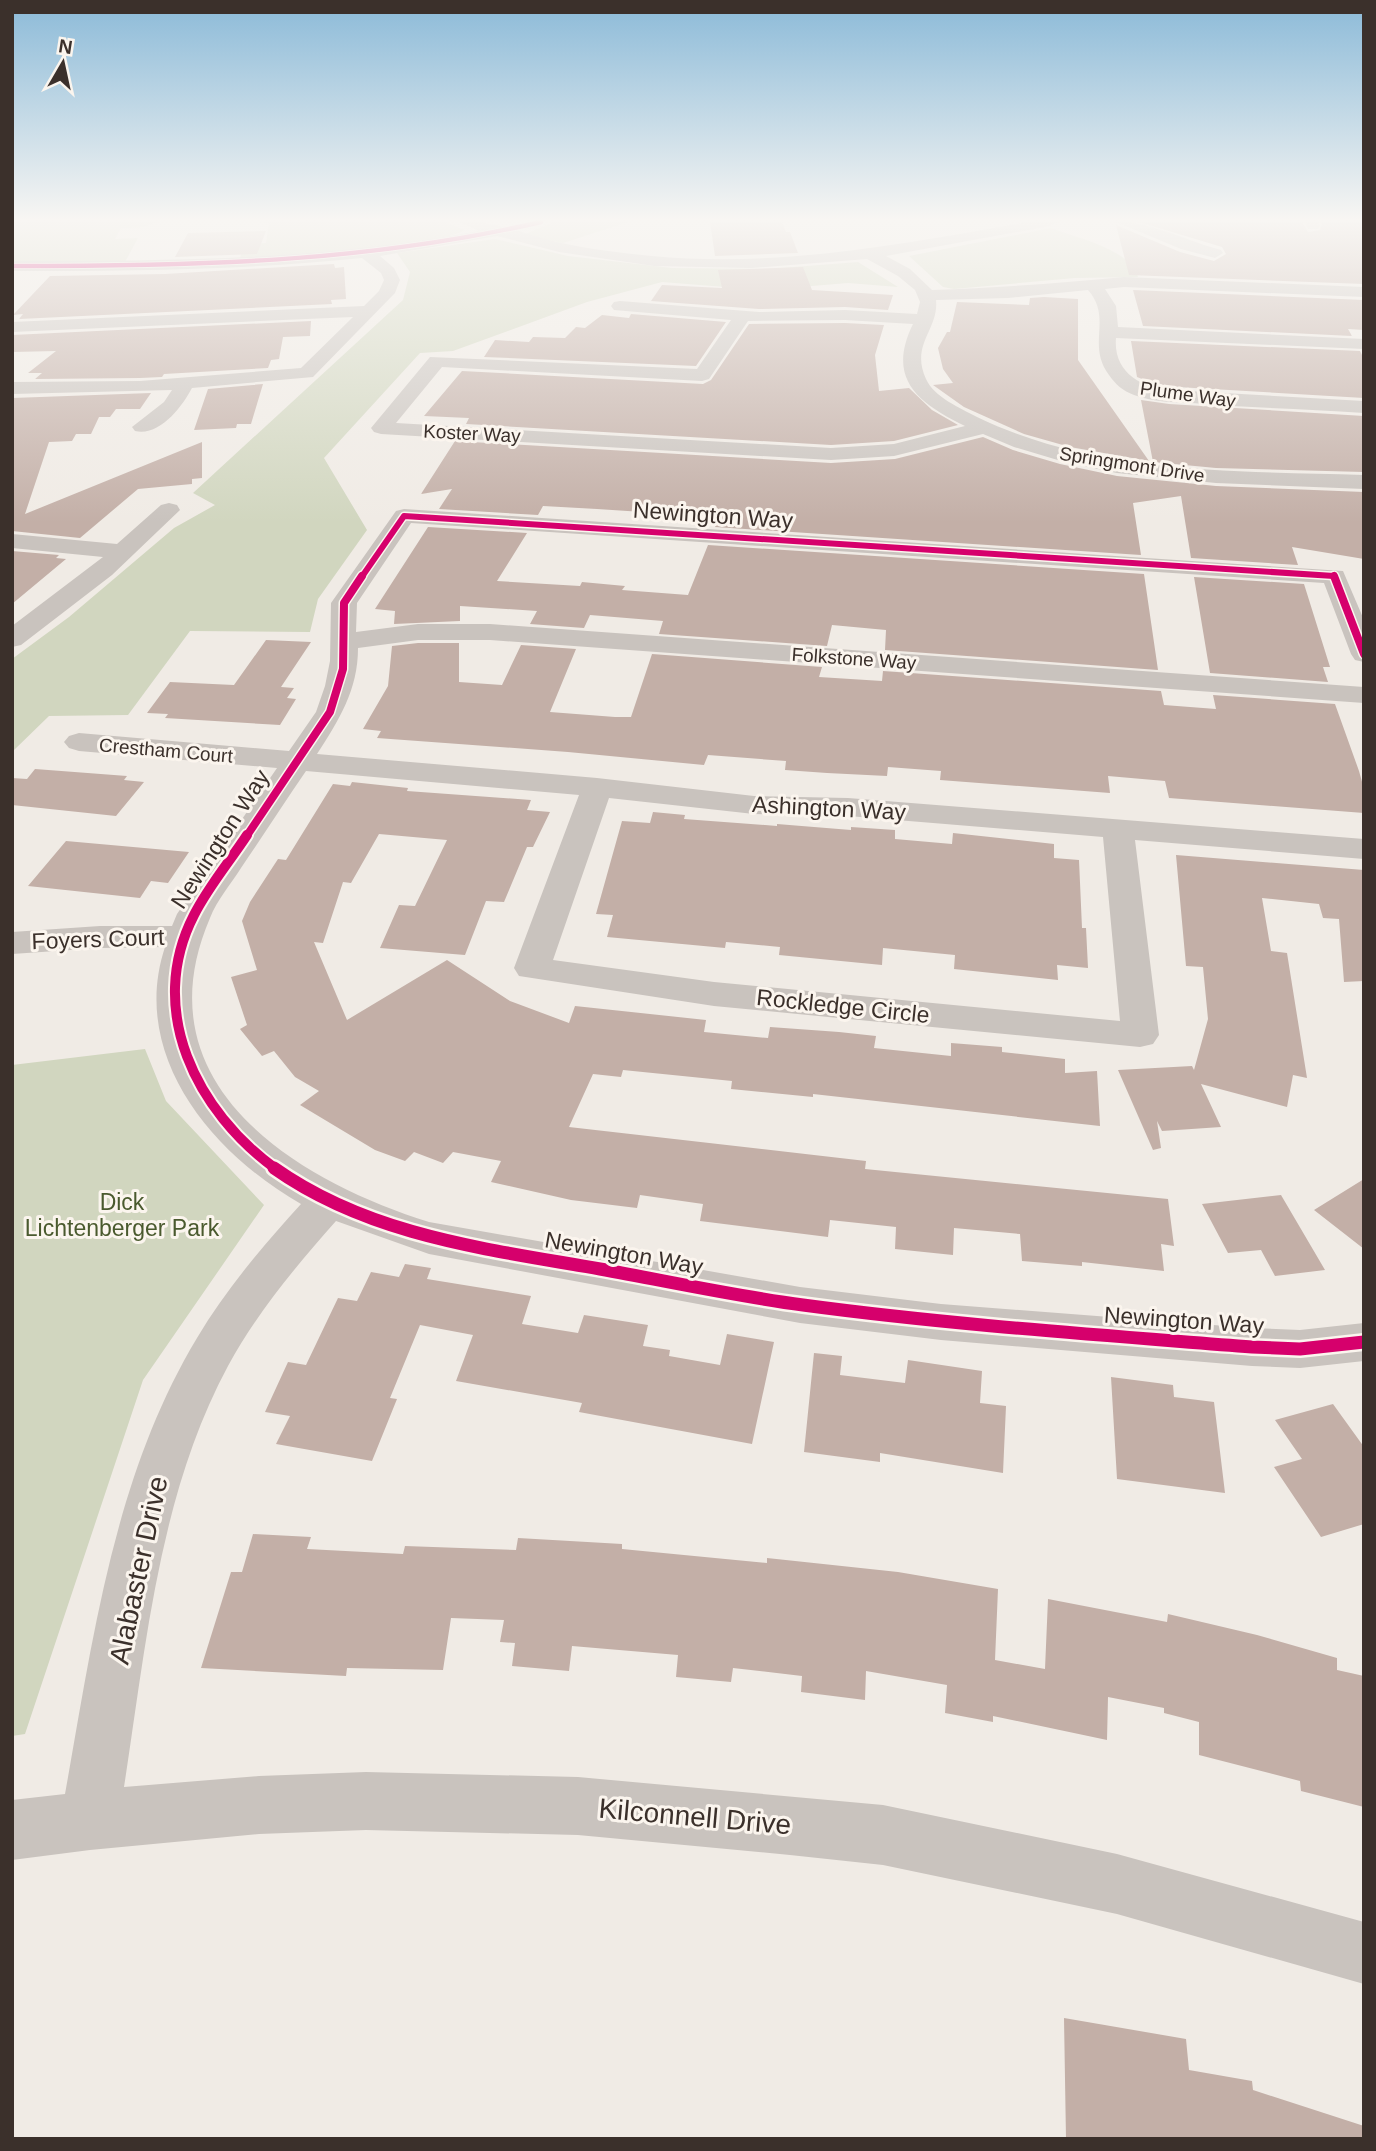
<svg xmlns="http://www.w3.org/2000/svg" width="1376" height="2151" font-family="Arial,sans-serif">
	<rect width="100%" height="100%" fill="#f0ebe5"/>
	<path fill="#d1d6bf" d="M12,222H157L144,227L121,228L115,239L138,238L125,262H12Z
		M260,222H446L464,230C445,246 276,255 240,258L244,244L266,243L269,223Z
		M554,222H628L563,243L523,235Z
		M1051,228C1077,238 1130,249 1138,277L1075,278L954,289L943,287L909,256Z
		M495,239L568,256L672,268L768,269L858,262L898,287L848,283L763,290L662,282L587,302L453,351L420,353L324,458L367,530L318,599L310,632L190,631L128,715L49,716L12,752V659L69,617L174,528L215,505L193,493L403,300L410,272L397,253Z
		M145,1049L166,1101L264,1205L143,1380L25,1734L12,1736V1065Z"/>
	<path fill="#c3afa7" d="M710,222H782L786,232H790L798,253L715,256Z
		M1139,222H1302L1308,232L1320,230L1322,222H1364V284L1129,275L1116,225L1180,252L1214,261L1226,254L1222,247Z
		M266,231L257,254L175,257L188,233Z
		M334,264L335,268L344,267L346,299L331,300L332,304L19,319L23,314L13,315L50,276L165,274Z
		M803,267L812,290L893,295L888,310L845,307L759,309L651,301L662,285L722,288L718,270Z
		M1133,290L1364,300V330L1348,329L1352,336L1143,326Z
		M1044,297L1078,299V360L1149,461L1070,447L1024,434L964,407L933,385L953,383L943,369L938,348L947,332H950L957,302L1029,305L1030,298Z
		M631,314L726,322L696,366L484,357L495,340L529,342L533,337L565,338L576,327L585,328L602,315L629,318Z
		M311,321L310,336L283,337L279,359L271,360L268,368L164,374L162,377L140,378L35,379L42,373H28L56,351L12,352V335Z
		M845,323L884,325L875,355L879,391L909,388L932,410L958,425L894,441L831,445L466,424L469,418L424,416L462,371L703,384L711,380L749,324Z
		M1131,341L1360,351L1364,359V398L1160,386L1137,377Z
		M263,384L251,424H237L236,428L194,430L208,389Z
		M151,393L140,409H116L110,417H99L91,434H76L72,441L49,442L25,514L202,442V478L192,479V484L138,489L80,538L12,531V398Z
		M1141,400L1169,404L1364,416V472L1216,468L1153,462Z
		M983,437L1013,450L1060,464L1117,476L1216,486L1364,492V559L1292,547L1298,565L1191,558L1181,496L1133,503L1141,555L715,527L719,517L597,509L543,506L538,515L439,509L452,489L421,494L455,441L831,463L895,459Z
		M428,527L527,533L497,581L580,586L582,582L625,586L622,590L688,595L708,545L1144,574L1158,670L885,650L886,630L832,625L827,646L659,634L663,621L590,615L584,628L530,624L537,611L460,606V621L394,624L395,611L375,609Z
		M12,551L59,555L56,558L66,559L12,604Z
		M1194,577L1304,584L1330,667H1323L1328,682L1210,673Z
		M266,640L311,642L281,687L294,688L287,698L296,699L280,725L165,718L168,714L147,713L170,682L234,685Z
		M418,643H459V682L502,685L521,645L576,649L550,712L615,717H631L652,654L822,667L819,677L882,681L883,671L1161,691L1164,705L1216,709L1213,695L1335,704L1359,771L1364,789V813L1169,798L1165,781L1108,776L1110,793L940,780L941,771L888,767L887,776L827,773L785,770L786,761L708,755L704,765L568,752L377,738L381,731L363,729L388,686L392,646Z
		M35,769L127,776L124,780L144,782L116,816L12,805V778L27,779Z
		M352,782L408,788L407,791L531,800L527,810L550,812L533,847H527L504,902L486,901L465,955L380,948L399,905L415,906L447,840L379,834L351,883L343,882L323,943L314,942L347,1020L447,960L510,1001L569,1023L575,1006L706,1020L704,1032L768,1038L770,1027L839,1032L876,1036L874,1048L951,1056V1043L1002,1047V1052L1065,1059V1073L1097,1071L1100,1126L813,1094V1097L731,1089L732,1081L623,1070L621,1077L593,1074L569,1127L866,1161L865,1169L1168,1199L1174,1246L1161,1244L1164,1271L1082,1262V1266L1022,1261L1020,1234L954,1228L953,1255L895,1249L896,1227L830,1220L828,1237L700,1221L703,1204L640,1195L637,1208L571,1200L491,1182L501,1161L453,1152L443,1163L414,1152L405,1161L375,1150L300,1105L319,1091L295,1077L274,1051L262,1056L240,1029L247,1025L231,977L257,970L242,921L250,902L278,859L286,860L333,784L350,786Z
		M653,812L685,815L684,819L777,826V824L851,830V827L895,830V839L952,844L953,833L1054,844V858L1079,860L1082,928H1086L1088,968L1057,965L1058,980L954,969L955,955L883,948L882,965L779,955L780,947L726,942L725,948L607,937L613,915L596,914L622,821L650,823Z
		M66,841L189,852L168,883L151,881L140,898L28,886Z
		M1176,855L1364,870V981L1344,982L1339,919L1323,918L1319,904L1262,898L1271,951L1287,953L1307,1078L1293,1075L1287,1107L1201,1084L1221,1127L1162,1131L1157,1121L1161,1148L1153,1150L1118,1070L1192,1066L1194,1070L1208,1019L1203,967L1186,966Z
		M1364,1179V1249L1314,1210Z
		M1281,1195L1325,1270L1275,1276L1261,1250L1228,1253L1202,1204Z
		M405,1264L431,1268L427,1279L531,1296L522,1324L578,1333L584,1315L648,1325L643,1346L670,1350L669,1356L720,1365L727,1334L774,1342L752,1444L579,1412L582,1403L456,1381L473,1335L420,1325L390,1398L397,1399L372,1461L276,1444L290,1416L265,1412L288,1362L306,1365L338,1298L357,1301L371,1272L399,1277Z
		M814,1353L842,1356L840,1375L905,1383L908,1360L982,1371L980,1403L1006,1406L1003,1473L880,1453V1462L804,1452Z
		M1111,1377L1173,1385L1174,1397L1214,1402L1225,1493L1117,1479Z
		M1333,1404L1364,1447V1524L1321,1537L1274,1467L1302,1459L1275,1420Z
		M253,1534L311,1537L307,1549L403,1554L405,1546L516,1550L518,1538L622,1544V1549L767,1563V1558L898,1572L998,1589L995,1660L1045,1669L1048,1599L1167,1622L1168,1614L1257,1635L1337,1658V1670L1364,1676V1807L1301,1791L1300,1781L1199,1755V1722L1164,1713V1708L1108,1697L1107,1740L993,1716V1722L945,1713L947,1685L866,1671L865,1700L801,1692L802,1676L733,1668L731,1682L676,1677L678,1655L572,1646L569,1671L512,1666L515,1643L500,1642L504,1620L451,1618L443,1670L347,1668L346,1676L201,1668L231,1572H242Z
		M1064,2018L1186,2039L1189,2070L1252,2081L1253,2090L1364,2126V2139H1066Z"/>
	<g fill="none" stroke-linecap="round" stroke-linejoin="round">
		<path fill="#c9c3be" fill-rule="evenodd" d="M460,222C493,219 524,235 557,242C588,249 620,253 652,256C779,268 903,244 1028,222H1057L1050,226L886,256L910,269L932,290C997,288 1061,283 1124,277L1364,287V297L1124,287L1105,289L1116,306L1118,327L1364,339V349L1116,338C1113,372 1141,388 1171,390L1364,401V413C1306,409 1249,408 1192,403C1172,402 1152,402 1134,395C1123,391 1115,384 1109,375C1086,345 1113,318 1088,290L1008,298L936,300C939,330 910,344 926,379C934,397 960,408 977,417C1097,475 1234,471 1364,475V489L1216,483L1117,473L1061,461L1014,447L983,434L894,456L831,460L381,434L374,432L371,428L430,357L697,369L731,320L614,310L611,306L614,302L620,301L759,312L845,310L917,314L920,302L915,290L898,276L867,259L751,268L654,266L559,252L497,236L380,256L394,268L400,280L395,293L313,377L192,388C182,407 159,437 135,431L132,427L164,402L172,390L12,394V382L140,381L301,368L353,317L12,332V322L364,306L379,291L384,280L381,273L362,258C246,270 129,271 12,271V261C169,261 325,260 479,231ZM845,320L913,324C886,379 918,403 965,426L894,444L831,448L396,423L442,367L702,381L709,379L748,321Z
			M1116,222C1146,220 1189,242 1221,250L1223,253L1215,258L1181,249Z
			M1305,222H1319L1320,226L1318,229H1308Z
			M169,503L177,505L180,510L112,575L21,645L12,647V626L103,557L12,548V534L117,544L161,505Z
			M404,509L1343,571L1364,620V662L1355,660L1351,654L1324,583L411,523L357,603L356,632L418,624H490L1364,687V703L490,640H418L358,648C358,690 339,720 317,754L597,778L754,796L848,798L1364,839V859L1135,840L1159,1035L1153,1044L1140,1047L714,1006L519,976L514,968L579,795L306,771C284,803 263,836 241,868C231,884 217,900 210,918C139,1083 293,1179 429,1222L800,1287L941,1304L1252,1328L1300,1330L1364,1323V1361L1300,1368L1252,1366L941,1340L800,1323L429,1254L336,1221C296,1266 257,1313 228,1366C159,1494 146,1646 124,1787L259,1776L366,1772L578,1777L883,1805L1117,1854L1364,1922V1984L1117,1914L883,1865L790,1855L578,1835L366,1830L259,1834L90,1850L12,1860V1800L65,1794C93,1638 114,1476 197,1338C226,1289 263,1246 301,1204C213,1154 129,1056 165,947L100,948L12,954V932L100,926H172L177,914L277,768L79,751L69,748L64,742L69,736L79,733L289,751L316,712L325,686L330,661L331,603L396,511ZM609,798L754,814L848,816L1103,837L1120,1021L714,982L553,960Z"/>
		<defs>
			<path id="cycleway-far4" d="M12,266C195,266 362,263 541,222"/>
			<path id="cycleway-far3" d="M361,578L404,516L1334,576L1335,578"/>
			<path id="cycleway-far2" d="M1334,576L1364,654
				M246,837L330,712L343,669L344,603L362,576"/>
			<path id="cycleway-far1" d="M247,835C230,861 208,887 194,915C145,1010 197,1112 276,1169"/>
			<path id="cycleway" d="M274,1168C370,1236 487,1249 600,1269C667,1281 735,1296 803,1305C952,1325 1102,1335 1252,1347L1300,1349L1364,1342"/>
		</defs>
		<use href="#cycleway-far4" stroke="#fbf5ee" stroke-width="6"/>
		<use href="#cycleway-far3" stroke="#fbf5ee" stroke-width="9"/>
		<use href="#cycleway-far2" stroke="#fbf5ee" stroke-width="11"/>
		<use href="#cycleway-far1" stroke="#fbf5ee" stroke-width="14"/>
		<use href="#cycleway" stroke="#fbf5ee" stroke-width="18"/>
		<use href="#cycleway-far4" stroke="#d6006c" stroke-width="4.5"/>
		<use href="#cycleway-far3" stroke="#d6006c" stroke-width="6"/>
		<use href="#cycleway-far2" stroke="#d6006c" stroke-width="8"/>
		<use href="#cycleway-far1" stroke="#d6006c" stroke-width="10"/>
		<use href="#cycleway" stroke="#d6006c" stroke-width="13"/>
	</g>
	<linearGradient id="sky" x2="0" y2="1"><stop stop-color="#8bbad8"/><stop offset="0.42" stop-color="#f8f6f3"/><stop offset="1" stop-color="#f8f6f3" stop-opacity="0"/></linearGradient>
	<rect width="1376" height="523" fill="url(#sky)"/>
	<g text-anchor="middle" stroke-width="6" stroke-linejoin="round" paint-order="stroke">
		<g font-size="19" fill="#3b302b" stroke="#fbf5ee">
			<text transform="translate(1188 394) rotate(8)" y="7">Plume Way</text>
			<text transform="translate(472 433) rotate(3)" y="7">Koster Way</text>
			<text transform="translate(1132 464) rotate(9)" y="7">Springmont Drive</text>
			<text transform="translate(854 658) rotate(4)" y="7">Folkstone Way</text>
			<text transform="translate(166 750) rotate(5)" y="7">Crestham Court</text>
		</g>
		<g font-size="23" fill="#3b302b" stroke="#fbf5ee">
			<text transform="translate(713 515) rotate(4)" y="8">Newington Way</text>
			<text transform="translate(829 808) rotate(3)" y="8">Ashington Way</text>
			<text transform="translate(220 839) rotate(-57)" y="8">Newington Way</text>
			<text transform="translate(98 939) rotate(-2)" y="8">Foyers Court</text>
			<text transform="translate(843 1006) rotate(6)" y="8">Rockledge Circle</text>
			<text transform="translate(624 1253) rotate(10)" y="8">Newington Way</text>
			<text transform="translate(1184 1320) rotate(4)" y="8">Newington Way</text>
		</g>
		<g font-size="23" fill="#4a5a2e" stroke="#fbf5ee">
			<text x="122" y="1210">Dick<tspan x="122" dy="26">Lichtenberger Park</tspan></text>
		</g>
		<g font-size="28" fill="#3b302b" stroke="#fbf5ee">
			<text transform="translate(138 1570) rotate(-78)" y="10">Alabaster Drive</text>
			<text transform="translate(695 1816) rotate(5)" y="10">Kilconnell Drive</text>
		</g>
	</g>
	<rect width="1376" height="2151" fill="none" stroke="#3b302b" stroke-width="28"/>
	<g transform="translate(63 63) rotate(9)" stroke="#fbf5ee" stroke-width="5" paint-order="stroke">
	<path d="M0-5L12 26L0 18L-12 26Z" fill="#3b302b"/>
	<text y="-10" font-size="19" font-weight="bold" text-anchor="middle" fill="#3b302b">N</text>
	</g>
</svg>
